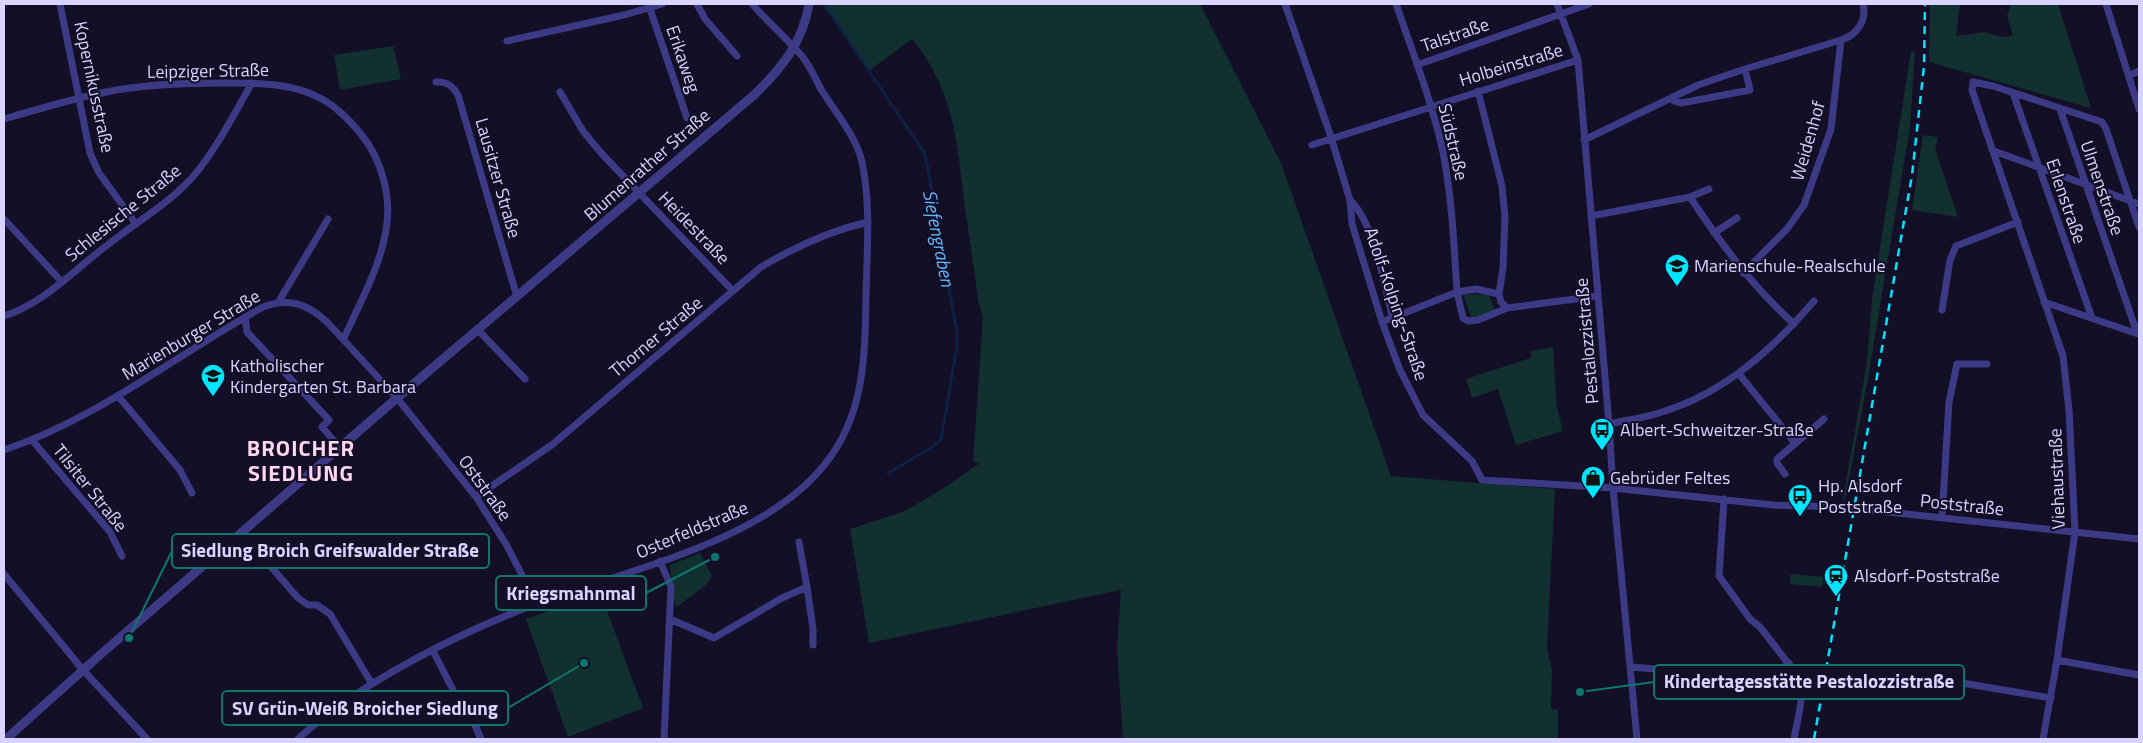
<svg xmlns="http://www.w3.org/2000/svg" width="2143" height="743" font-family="'Titillium Web',sans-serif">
	<rect width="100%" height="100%" fill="#130f26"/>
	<path fill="#12302f" d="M822,4H1200L1281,163L1391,476L1555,489L1547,648L1552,670L1551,709L1558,710V739H1123L1117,648L1121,590L869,643L850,529L905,511L944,488L980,463L973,462L983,316L978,301C975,272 970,243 966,214C957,148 957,94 912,39L870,70Z
		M1930,4H1960L1956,36L1985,32L2002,37L2013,36L2007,15L2011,4H2058L2091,108L1929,62Z
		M393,46L401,79L340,90L334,55Z
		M1911,51L1915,52L1910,127L1867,384L1845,500L1843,499L1867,362L1872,299Z
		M1923,135L1938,137L1935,149L1958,217L1912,210Z
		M1463,294L1489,295L1494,309L1492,312L1472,319Z
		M1553,347L1557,408L1563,431L1516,445L1498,389L1472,398L1466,379L1531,358V351Z
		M700,553L712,576L706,585L679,605H675L670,565Z
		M1791,574L1824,577L1822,587L1790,584Z
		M600,592L643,708L568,737L526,619Z"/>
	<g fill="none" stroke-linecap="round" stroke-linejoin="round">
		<path stroke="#0c2248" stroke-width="2.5" d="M824,4L923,151L927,163L957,333V346L941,440L929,449L888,473"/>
		<path stroke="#3d3a85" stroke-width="7" d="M60,4L90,153L99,173L136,224
			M697,4L705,19L737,56
			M1285,4L1331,137L1350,200L1352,224L1382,322L1400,370L1423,415L1472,461L1482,480L1613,488L1773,505L1841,507L2139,539
			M1396,4C1413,53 1432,102 1443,152C1452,198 1454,245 1457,292L1476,289L1499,294
			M1557,4L1578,60L1609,424L1613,488L1637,739
			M2106,4L2139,109
			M650,9L687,118
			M507,41L624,15L662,4
			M1417,65L1589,4
			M2130,75L2139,71
			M436,82C447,81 453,86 458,95L517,297
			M1478,91L1502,186L1505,217L1503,268L1499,294L1501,302L1507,308
			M560,92L583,131L602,154L733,291
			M2013,93L2092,318
			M1672,97L1674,101L1681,103L1750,90L1745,69
			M2060,109L2137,333
			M4,119C38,109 72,99 106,92C145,84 186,83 226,83C259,83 293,83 322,99C338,108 349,120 361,134C382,160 392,197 386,230C380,268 359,304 344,338
			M1584,140L1698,85L1745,69L1841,40
			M1312,145L1578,60
			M1994,151L2139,204
			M1690,197C1722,245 1752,286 1794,324
			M1350,200C1375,224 1384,285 1393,319
			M1591,216L1690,197L1709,189
			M4,219L61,281
			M1714,233L1737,218
			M1743,273L1787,229L1804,205L1831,129L1841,40C1857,35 1867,21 1863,4
			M279,301L328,219
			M2044,302L2138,334
			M1942,310L1950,260L1956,246L2018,222
			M4,316C44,304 77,267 110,243C138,221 173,201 196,173C218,146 234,114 252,83
			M245,317L247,332L329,420L322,427L339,447
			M1382,322L1457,292L1463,318L1468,321L1478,320L1507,308L1598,296
			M478,330L525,379
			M1739,374L1795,443
			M119,397L180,470L192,493
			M1609,424C1627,420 1645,418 1662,412C1724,393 1772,350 1814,301
			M32,440L110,532L122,556
			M4,450C99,418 176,355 263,307C289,297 308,304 328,323L397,398L476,497L506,544L537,604
			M1785,474L1777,463V459L1824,419
			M476,497L553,444L761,267C795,247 829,231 868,222
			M1724,499L1719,576L1750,619L1760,627L1798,676C1806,695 1797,720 1794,739
			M1942,518L1949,402L1957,364H1987
			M242,533L298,598L308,605H317L330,614L372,684
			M660,561L671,587L664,739
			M4,574L83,670L147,739
			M807,587L813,629V645
			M670,619L714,638L782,598L807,587L799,542
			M433,651L468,719L474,723L481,739
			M2057,660L2139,675
			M1631,667L1765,678L1774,675L1789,663
			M1853,674L1879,669L2051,698
			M298,739C357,684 462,631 539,603C628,569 764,542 825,464C865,415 865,355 866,295C867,251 871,205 862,162C856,136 835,112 821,89C815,78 810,66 802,56C786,38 768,22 752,4
			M2043,739L2057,660L2075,532L2069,410L2063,356L1972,90L1973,82L1993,86L2102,122L2106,129L2139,227"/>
		<path stroke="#3d3a85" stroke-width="9" d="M6,739L101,654L397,398L754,95C781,69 803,42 809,4"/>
		<path stroke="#00e5ff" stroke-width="2.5" stroke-dasharray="8 6" stroke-linecap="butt" d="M1814,739L1912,175L1924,66L1925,4"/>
	</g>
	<defs>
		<symbol id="school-pin" viewBox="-11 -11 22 30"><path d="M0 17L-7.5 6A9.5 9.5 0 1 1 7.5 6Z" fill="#00e5ff" stroke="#130f26"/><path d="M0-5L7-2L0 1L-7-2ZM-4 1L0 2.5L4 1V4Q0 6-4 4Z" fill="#111"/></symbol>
		<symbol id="bus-pin" viewBox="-11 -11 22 30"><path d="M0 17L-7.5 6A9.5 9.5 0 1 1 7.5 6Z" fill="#00e5ff" stroke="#130f26"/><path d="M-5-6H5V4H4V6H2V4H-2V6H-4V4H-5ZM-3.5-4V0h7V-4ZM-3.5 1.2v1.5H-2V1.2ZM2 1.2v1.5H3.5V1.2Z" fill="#111"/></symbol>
		<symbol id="shop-pin" viewBox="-11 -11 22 30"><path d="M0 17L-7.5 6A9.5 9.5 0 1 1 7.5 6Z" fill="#00e5ff" stroke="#130f26"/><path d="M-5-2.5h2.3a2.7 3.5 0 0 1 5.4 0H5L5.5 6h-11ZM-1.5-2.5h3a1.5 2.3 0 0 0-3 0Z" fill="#111"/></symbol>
		<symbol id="station-pin" viewBox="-11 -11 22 30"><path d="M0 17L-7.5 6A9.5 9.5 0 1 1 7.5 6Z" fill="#00e5ff" stroke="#130f26"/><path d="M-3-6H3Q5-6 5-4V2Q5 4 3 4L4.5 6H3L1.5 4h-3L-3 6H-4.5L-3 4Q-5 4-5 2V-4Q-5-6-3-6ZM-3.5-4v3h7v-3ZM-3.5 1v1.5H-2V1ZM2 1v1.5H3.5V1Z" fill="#111"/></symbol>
	</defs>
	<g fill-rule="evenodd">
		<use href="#school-pin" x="1663" y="252" width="28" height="38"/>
		<use href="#school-pin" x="199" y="362" width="28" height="38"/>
		<use href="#bus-pin" x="1588" y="416" width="28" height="38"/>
		<use href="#shop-pin" x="1579" y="464" width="28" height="38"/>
		<use href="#bus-pin" x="1786" y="482" width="28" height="38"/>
		<use href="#station-pin" x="1822" y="562" width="28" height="38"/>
	</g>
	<g text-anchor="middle" stroke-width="4" stroke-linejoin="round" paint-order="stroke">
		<g font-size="18" fill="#d9d4ff" stroke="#130f26">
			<text transform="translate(1455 35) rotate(-19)" y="6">Talstraße</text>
			<text transform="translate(683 59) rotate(71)" y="6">Erikaweg</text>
			<text transform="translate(1511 65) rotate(-17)" y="6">Holbeinstraße</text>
			<text transform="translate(208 71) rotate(-1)" y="6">Leipziger Straße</text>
			<text transform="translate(94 87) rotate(78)" y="6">Kopernikusstraße</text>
			<text transform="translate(1808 141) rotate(-74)" y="6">Weidenhof</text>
			<text transform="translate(1453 142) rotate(77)" y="6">Südstraße</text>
			<text transform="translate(647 165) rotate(-41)" y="6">Blumenrather Straße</text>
			<text transform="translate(498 178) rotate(74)" y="6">Lausitzer Straße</text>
			<text transform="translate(2102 188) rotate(71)" y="6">Ulmenstraße</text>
			<text transform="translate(2066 201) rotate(71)" y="6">Erlenstraße</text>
			<text transform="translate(123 213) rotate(-39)" y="6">Schlesische Straße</text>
			<text transform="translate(694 228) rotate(46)" y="6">Heidestraße</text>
			<text transform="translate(1396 304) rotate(71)" y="6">Adolf-Kolping-Straße</text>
			<text transform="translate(191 335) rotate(-31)" y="6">Marienburger Straße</text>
			<text transform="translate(656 337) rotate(-40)" y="6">Thorner Straße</text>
			<text transform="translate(1587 341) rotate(-95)" y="6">Pestalozzistraße</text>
			<text transform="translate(2057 479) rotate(-92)" y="6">Viehaustraße</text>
			<text transform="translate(90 488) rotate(51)" y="6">Tilsiter Straße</text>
			<text transform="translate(485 488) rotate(54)" y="6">Oststraße</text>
			<text transform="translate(1962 505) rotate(6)" y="6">Poststraße</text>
			<text transform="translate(692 530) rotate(-23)" y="6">Osterfeldstraße</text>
		</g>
		<g font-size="18" fill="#d9d4ff" stroke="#130f26" text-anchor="start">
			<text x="1694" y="272">Marienschule-Realschule</text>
			<text x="230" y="372">Katholischer<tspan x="230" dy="21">Kindergarten St. Barbara</tspan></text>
			<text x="1620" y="436">Albert-Schweitzer-Straße</text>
			<text x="1610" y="484">Gebrüder Feltes</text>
			<text x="1818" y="492">Hp. Alsdorf<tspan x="1818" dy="21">Poststraße</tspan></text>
			<text x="1854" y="582">Alsdorf-Poststraße</text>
		</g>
		<g font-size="19" font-style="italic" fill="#62b6ff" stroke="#130f26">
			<text transform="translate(939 238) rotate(79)" y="7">Siefengraben</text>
		</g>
		<g font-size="22" font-weight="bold" letter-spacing="1" fill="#ffd6f0" stroke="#130f26">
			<text x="301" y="456">BROICHER<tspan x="301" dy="25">SIEDLUNG</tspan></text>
		</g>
	</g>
	<path fill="none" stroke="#0f766e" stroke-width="2" d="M129 638L172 551M715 557L646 593M1580 692L1654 682M584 663L508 708"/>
	<g fill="#0f766e" stroke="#130f26" stroke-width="2">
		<circle cx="129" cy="638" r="5"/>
		<circle cx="715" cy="557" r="5"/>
		<circle cx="1580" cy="692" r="5"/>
		<circle cx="584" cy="663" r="5"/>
	</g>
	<g fill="#130f26" stroke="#0f766e" stroke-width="2">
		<rect x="172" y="534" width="317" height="34" rx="5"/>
		<rect x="496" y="576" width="150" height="34" rx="5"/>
		<rect x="1654" y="665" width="310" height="34" rx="5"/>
		<rect x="222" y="691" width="286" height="34" rx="5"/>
	</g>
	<g font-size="19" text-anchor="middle" font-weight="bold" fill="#d9d4ff">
		<text x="330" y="557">Siedlung Broich Greifswalder Straße</text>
		<text x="571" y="600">Kriegsmahnmal</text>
		<text x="1809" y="688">Kindertagesstätte Pestalozzistraße</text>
		<text x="365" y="715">SV Grün-Weiß Broicher Siedlung</text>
	</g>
	<rect width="2143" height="743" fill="none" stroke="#d9d4ff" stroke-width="10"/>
</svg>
